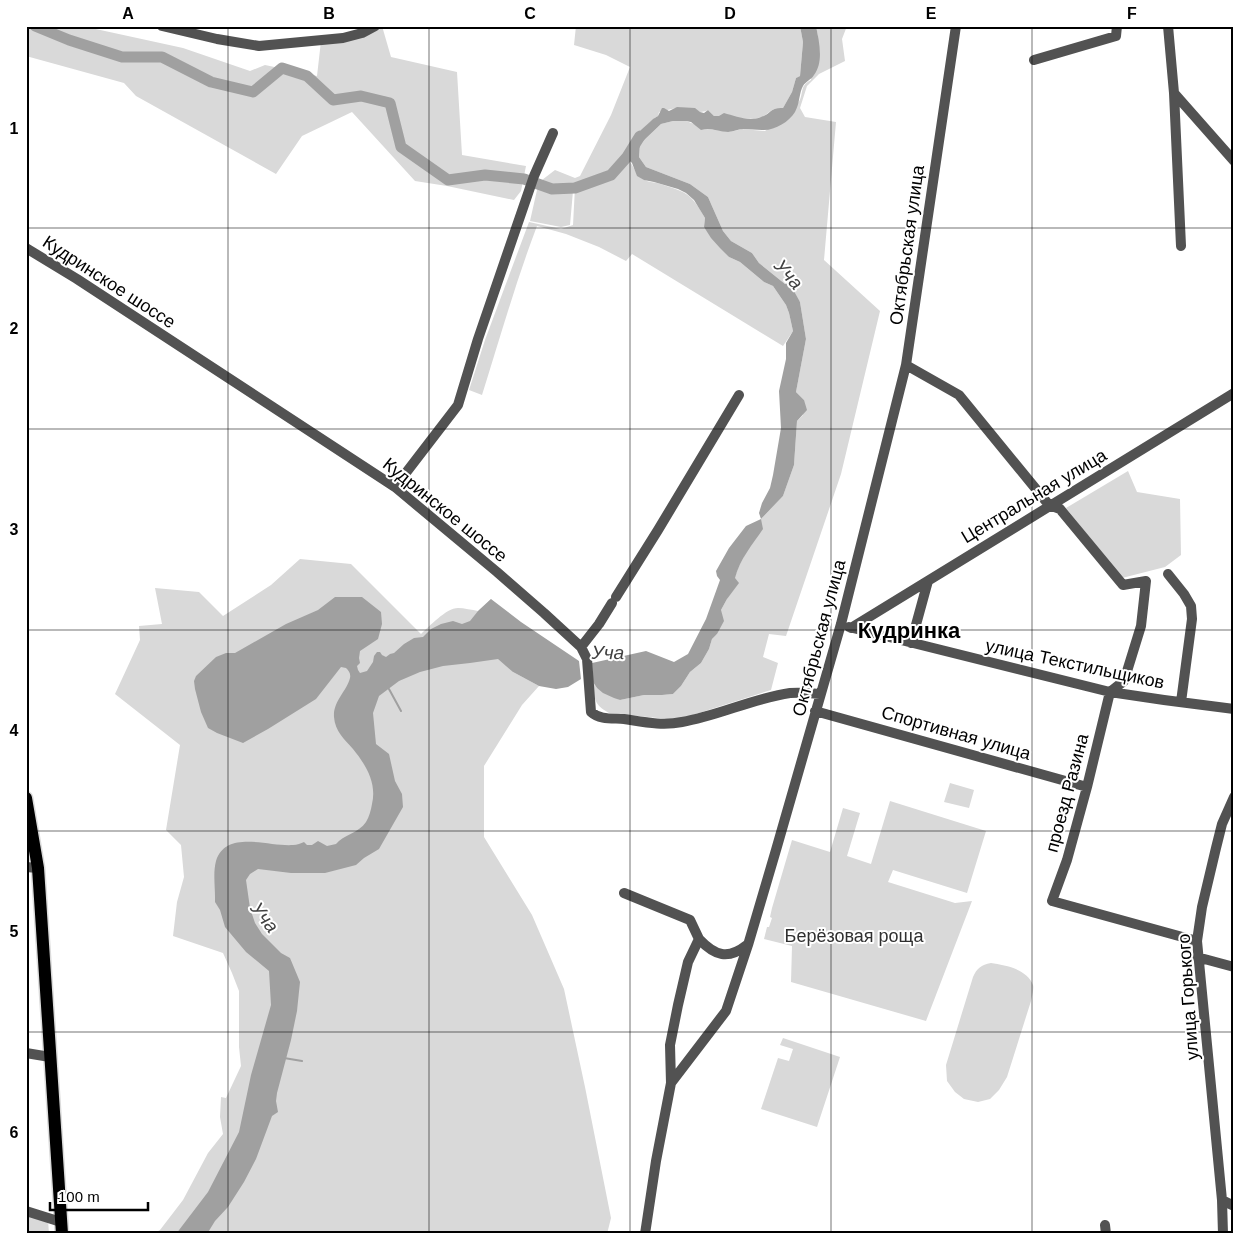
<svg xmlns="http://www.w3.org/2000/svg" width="1260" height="1260" font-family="Helvetica,sans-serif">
	<rect width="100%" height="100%" fill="#fff"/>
	<path fill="#d9d9d9" d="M26,26H82L183,48L250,71L265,65L317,76L321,41L369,26H382L391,57L457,72L462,155L526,166L521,191L514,200L447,186L415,181L352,112L302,136L276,174L136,96L124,83L26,56Z
		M576,26H800L803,42L800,76L796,78L792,92L783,108C769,107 769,116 758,118C744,121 729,115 714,116L708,110C697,116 687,106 676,108C670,109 665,111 659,112L658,116C640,127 636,140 628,159C634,166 636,176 645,180C648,182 653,182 657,183C685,192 690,191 705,218L704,227L729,257L740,262L764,282L773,286L786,305L789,313L793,331L783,346L632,254L626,261L599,247L566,234L537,226C516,281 500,338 482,395L469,390L485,340L529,222L561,229L573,225L575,187L552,186L542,180L555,170L575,178L580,176L611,115L630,67L606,55L574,45Z
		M816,26H847L842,39L845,61L819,74L807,86L800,108L805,117L836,122L824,260L880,311L841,474L786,636L769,634L763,657L778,663L771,690L677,720L609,713C593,704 595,699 593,682L597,688L620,700L644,695H662L673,694L681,686L690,672L701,663L709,649L712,639L717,634L721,610L727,599L738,568L746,552L761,519L783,496L794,465L797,421L803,415L804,400L796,392L806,339L800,302L785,284L759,263L752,253L731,241L723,231L708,197L690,184L646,167L639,157L640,144L661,124L673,121H686L707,129L730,132L742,129L765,131C776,122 788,114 797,104C805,96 798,86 811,80L818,36Z
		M541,182L551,187V191H573L570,225L561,227L530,221L537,190Z
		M1128,471L1137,492L1180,499L1181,555L1165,567L1122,578L1066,508Z
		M300,559L351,564L421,634C429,627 446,608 458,608C464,608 472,610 478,611L491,599L513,672L539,686L522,705L484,766V837L532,915L564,989L585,1087L611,1218L607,1234H153L160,1230L183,1200L208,1153L223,1134L220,1117L221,1097L226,1098L241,1066L239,1047V991L232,973L223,953L173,936L177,902L184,877L181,845L166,830L180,745L115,694L140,640L139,626L162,624L155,588L199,592L223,616L271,585Z
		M950,783L974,790L969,808L944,802Z
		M890,801L986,831L967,893L893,870L888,882L955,903L972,901L926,1021L791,982L792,946L764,939L767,927H769L772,918L770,917L772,908L792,840L830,852L843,808L860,813L847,856L871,864Z
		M991,963C1005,965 1027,969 1033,985C1034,989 1032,996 1031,1001L1007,1077L999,1090L990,1099L978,1102L964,1099L955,1092L947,1081L946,1065L973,977C977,968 981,965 991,963Z
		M783,1038L840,1057L817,1127L761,1109L778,1058L789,1061L793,1049L780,1045Z
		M26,1214L48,1220L49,1234H26Z"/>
	<path fill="#a0a0a0" d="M800,26H816C819,41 824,62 814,75C811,80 806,81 803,86C799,93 800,103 795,112C789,122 774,131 762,130C756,130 749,129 743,129C738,129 733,132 728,132C719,132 710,127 701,130L691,122L686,121H673L661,124L640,144L639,157L646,167L690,184L708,197L723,231L731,241L752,253L759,263L785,284H790L800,302L806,339L796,392L804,400L807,410L797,421L794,465L783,496L761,519L763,529C752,545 740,559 735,578L739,583L727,599L721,610L724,621L717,634L712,639L709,649L701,663L690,672L681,686L673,694L662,695H644L620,700L614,698L603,693L597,688L593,682L592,663L646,651L674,662L688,654L706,619L720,580L717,576L716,571L729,548L746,526L761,519L759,513L762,503L770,488L773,475L781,428L779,391L786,359V343L793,331L789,313L786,305L773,286L764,282L740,262L729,257L720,248L711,238L704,227L705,218L694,200L686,193L678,189L654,182L644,180L637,176L632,163L628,159L641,130L653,119L658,116L662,108H664L669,111L677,107L695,108L700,112L704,113L708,110L714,116H719L724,113C735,116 749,122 761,117C771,114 770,107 783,108L792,92L796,78L800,76L803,42Z
		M335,597H362L381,612L382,624L378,639L360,651L359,658L360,663L357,666L358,670L360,673L367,671L373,662L374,656L377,652H380L382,655L386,657L390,654L394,653L404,644L414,638L423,637L431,629L441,624L453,621L462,624L470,621L478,611L491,599L521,622L579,661L581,679L568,687L556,689L539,686L513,672L498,659L470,663L443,666L420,672L399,681L379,696L373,713L376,744L389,754L395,781L402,794L403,807L379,849L364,858L356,865L325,873H291L258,869L250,874L246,880L250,908L255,923L262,934L281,953L290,958L300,982L297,1011L291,1040L277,1093L276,1101L278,1112L272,1116L256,1159L244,1182L228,1207L215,1221L207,1234H176L208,1192L239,1132L251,1075L271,1005L269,971L246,952L225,927L220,910L215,902V897C215,886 213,872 216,861C226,829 269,847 293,845C297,845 301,843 304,842L307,845H312L318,841L327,846L336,844C343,835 359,833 366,822C369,817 371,810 372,804C377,783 366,765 353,749C344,739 335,731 334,717C333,701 347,691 350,678C351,674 349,671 346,668L341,667L316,699L268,729L243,743L217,733L208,728L201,712L195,689L194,681L196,676L216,657L226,653H235L286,624L318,610Z"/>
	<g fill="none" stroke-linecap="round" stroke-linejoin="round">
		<path stroke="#a0a0a0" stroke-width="2" d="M389,689L401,711
			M284,1058L302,1061"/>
		<path stroke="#a0a0a0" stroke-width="11" d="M35,26L69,40L122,57H162L211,82L253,92L282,68L307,76L333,100L361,96L390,103L401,147L448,180L485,175L524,179L552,189L575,188L611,175L627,157L640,136"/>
		<defs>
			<path id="major" d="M26,798L38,868L62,1234"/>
		</defs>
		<use href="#major" stroke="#dbdbdb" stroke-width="15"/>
		<path stroke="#525252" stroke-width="10" d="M162,26L217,39L259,46L343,38L362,33L375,26
			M1168,26L1174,93L1181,246
			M1034,60L1116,36L1117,26
			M1174,93L1234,161
			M26,248L77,279L395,487L497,572L544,613L581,647L587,659L591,712C600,720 613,718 624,719C644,722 662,726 682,722C718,716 754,698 790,693C800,692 810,693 820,694
			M906,365L959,395L1049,505L1060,509L1123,585L1146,581L1141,626L1124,681L1110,692L1087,787L1067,860L1052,901L1197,941
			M395,487L458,405L478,339L534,176L553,133
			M1168,574L1184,594L1191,606L1192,619L1181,702
			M616,597L658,530L739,395
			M849,627L1110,692L1164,700L1234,709
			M851,628L1234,393
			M911,643L928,581
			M581,647L599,624L612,603
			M815,711L1087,787
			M26,867L38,868
			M624,893L690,920L699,939L688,962L678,1005L670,1045L671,1083
			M699,939C715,956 728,960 747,945
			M1197,957L1234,967
			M26,1053L50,1057
			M1222,1200L1234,1206
			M26,1211L61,1222
			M1105,1225L1106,1234
			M645,1234L656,1161L671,1083L726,1011L748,945L776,850L841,624L906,365L956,26
			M1223,1234L1222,1200L1197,941L1202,907L1216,848L1222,824L1234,797"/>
		<use href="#major" stroke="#000" stroke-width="12"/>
	</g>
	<path fill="none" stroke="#000" stroke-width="1" stroke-opacity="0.55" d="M228,26V1234M429,26V1234M630,26V1234M831,26V1234M1032,26V1234M26,228H1234M26,429H1234M26,630H1234M26,831H1234M26,1032H1234"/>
	<g text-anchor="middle" stroke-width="4" stroke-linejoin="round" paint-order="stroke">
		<g font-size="18" fill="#000" stroke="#fff">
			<text transform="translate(907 245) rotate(-82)" y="6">Октябрьская улица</text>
			<text transform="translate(109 282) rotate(33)" y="6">Кудринское шоссе</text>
			<text transform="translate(1034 496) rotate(-31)" y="6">Центральная улица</text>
			<text transform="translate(445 510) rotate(39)" y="6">Кудринское шоссе</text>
			<text transform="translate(819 638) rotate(-75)" y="6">Октябрьская улица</text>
			<text transform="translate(1075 664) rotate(12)" y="6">улица Текстильщиков</text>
			<text transform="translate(956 733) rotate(16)" y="6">Спортивная улица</text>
			<text transform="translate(1067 793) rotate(-75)" y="6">проезд Разина</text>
			<text transform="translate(1188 997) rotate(-94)" y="6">улица Горького</text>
		</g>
		<g font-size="18" fill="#303030" stroke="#fff">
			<text x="854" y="942">Берёзовая роща</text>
		</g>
		<g font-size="19" font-style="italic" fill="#414141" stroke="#fff">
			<text transform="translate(789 274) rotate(48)" y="7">Уча</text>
			<text transform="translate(608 652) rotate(1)" y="7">Уча</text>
			<text transform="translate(265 917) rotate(52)" y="7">Уча</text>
		</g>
		<g font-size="22" font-weight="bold" fill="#000" stroke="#fff">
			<text x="909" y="638">Кудринка</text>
		</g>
	</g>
	<rect width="1260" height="1260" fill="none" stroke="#ffffff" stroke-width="55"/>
	<path d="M50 1202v8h98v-8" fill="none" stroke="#000000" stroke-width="2.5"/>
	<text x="58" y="1202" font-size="15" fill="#000000" stroke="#ffffff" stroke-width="4" paint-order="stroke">100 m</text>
	<rect x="28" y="28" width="1204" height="1204" fill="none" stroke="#000" stroke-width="2"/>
	<g font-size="16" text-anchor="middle" font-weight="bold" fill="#000">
		<text x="128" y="19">A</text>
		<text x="329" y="19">B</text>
		<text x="530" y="19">C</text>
		<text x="730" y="19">D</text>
		<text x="931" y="19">E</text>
		<text x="1132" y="19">F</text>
		<text x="14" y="134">1</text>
		<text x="14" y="334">2</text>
		<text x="14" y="535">3</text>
		<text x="14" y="736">4</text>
		<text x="14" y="937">5</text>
		<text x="14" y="1138">6</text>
	</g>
</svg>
